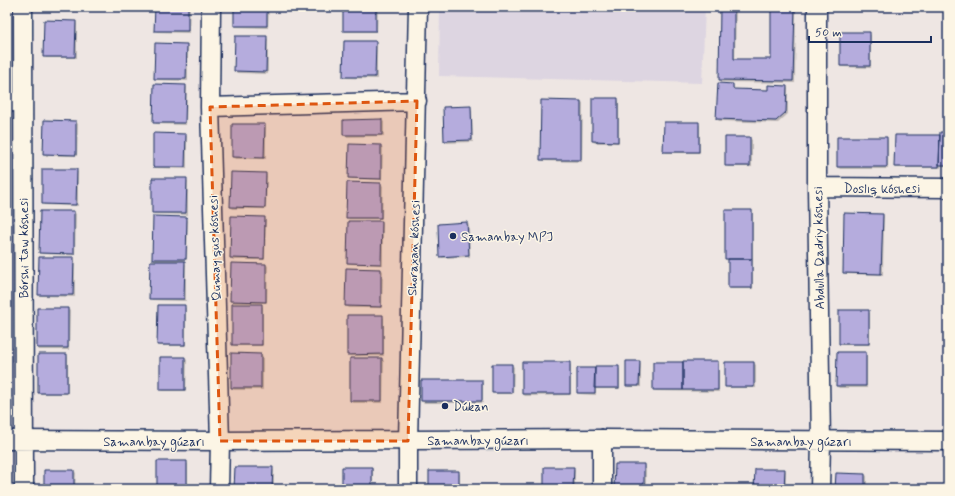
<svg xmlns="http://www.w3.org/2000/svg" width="955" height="496" font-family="Mynerve,sans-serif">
	<rect width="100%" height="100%" fill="#eee6e3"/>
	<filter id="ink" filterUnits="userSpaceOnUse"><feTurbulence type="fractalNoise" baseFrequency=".025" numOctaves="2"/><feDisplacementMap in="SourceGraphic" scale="8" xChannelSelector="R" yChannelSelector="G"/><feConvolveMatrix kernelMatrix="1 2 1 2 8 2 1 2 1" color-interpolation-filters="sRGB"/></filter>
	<g filter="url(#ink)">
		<path fill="#ddd5e1" d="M440,7H705L702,83L439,76Z"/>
		<path fill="#0003" d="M156,7H190L189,33L157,32L155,31Z
			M235,7H269L268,28L236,27L235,25Z
			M344,7H378L377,32H345L344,30Z
			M721,7H736L735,60H772V7H796L795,83L721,82L720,80Z
			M76,22L77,24V58H46L44,56Z
			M869,33L871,35V68L843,67L841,66Z
			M236,37H266L268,39V74L237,73L235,71Z
			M376,42L377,44V79L346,78L344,76Z
			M186,45L188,46V81L157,80L155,79Z
			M7,69L9,70V96H7Z
			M733,85L734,86V90L769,91L786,87L788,88V114L778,123L719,121L717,119Z
			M185,86L187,87L186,125L156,124L154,122Z
			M617,99L619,101V143H595L593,141Z
			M581,102L583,103L582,162L543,161L541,160Z
			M470,107L472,109L473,142L447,143L445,141Z
			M382,120L384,122V136L346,137L344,135Z
			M76,122L78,124L77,156H46L44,154Z
			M698,123L700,125V153H666L664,152Z
			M265,125L266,127V159H235L233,157Z
			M948,133V166H941V168H897L895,167L941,136Z
			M185,135L187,136V169L155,168L154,166Z
			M750,138L752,140V167H728L726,165Z
			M887,138L888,140V169H840L838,167Z
			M381,146L383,148L382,180L351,179L349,178Z
			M76,170L78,172V206L44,205L43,204Z
			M265,174L267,175L266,209H233L231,207Z
			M186,179L188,181V215L154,214L153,212Z
			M348,183L381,184L383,186L382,219H349L347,217Z
			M752,211L753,213V289H731L729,288V260L726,258Z
			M41,212H74L76,214L75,255L42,254L40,252Z
			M883,215L884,216L883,275L846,274L844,273Z
			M186,218L188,220L187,260H183L186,264V301L152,300L150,298L156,262L153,258Z
			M264,218L266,220L265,260H233L231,258Z
			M382,222L383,224V265L350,264L348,263Z
			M467,223L469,225L470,257L442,258L440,256Z
			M74,258L75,260V297L41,296L39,295Z
			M232,264L266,265L268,266L267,303H233L231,301Z
			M381,270L383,271L382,308H348L346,306Z
			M261,305L263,307V346H235L233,345Z
			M184,306L186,308V346H160L158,345Z
			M68,309L70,311L69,350H39L38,348Z
			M868,311L870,313V345H842L840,343Z
			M382,316L384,318V356H350L348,354Z
			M866,353L867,355V388H839L837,386Z
			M67,355L68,357V394H41L39,392Z
			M261,355L263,356V390H234L232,388Z
			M185,358L187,360L186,391H163L161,390Z
			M382,359L384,361L383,403H353L351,401Z
			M639,362L641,364V387H629L627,385Z
			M717,362L719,364V392L656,391L654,390Z
			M569,363L571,365V395L525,396L523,394Z
			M754,363L756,365V388H728L726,386Z
			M512,365L514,367L513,394H495L493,393Z
			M618,367L620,369V389H596V395L580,394L578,393Z
			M481,381L483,383V403H424L422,401Z
			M186,462L188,464V489H158Z
			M616,465H644L646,467V489H615Z
			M272,468L274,470V489H235Z
			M371,468L373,469V489H343Z
			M573,468L575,470V489H545Z
			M784,470L786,471V489H755Z
			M74,471L76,473L75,489H45Z
			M458,472L460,474V489H430Z
			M865,475L867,476V489H836Z"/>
		<path fill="#b5acdd" stroke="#1b2f5e" d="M155,7H188V31H154Z
			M234,7H267V26H234Z
			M343,7H376V31H343Z
			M720,7H734V59H771V7H795L793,81L719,80Z
			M44,20L76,21L75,57H43Z
			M840,32H870V66H840Z
			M235,36H267L266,72L234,71Z
			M344,41H376L375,77H343Z
			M155,43L187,44L186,79H154Z
			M718,83L733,84V89L768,90V85L787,86L786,112L776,121L716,119Z
			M154,84L186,85L185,123H153Z
			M592,98H618V142L592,141Z
			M541,100L581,101V160H540Z
			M471,106L472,140L444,141L443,107Z
			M382,119V135H343V120Z
			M44,120L76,121V155L43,154Z
			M664,122H699V152H663Z
			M232,124H265L264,158L232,157Z
			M940,132H948V165H939Z
			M153,133L186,134L185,167H153Z
			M895,135H940L939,167H894Z
			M725,137H750V166H725Z
			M837,137H887V167H837Z
			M349,144L381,145V179L348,178Z
			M42,169H77L76,205L42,204Z
			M231,172L266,173L265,208L230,207Z
			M152,178H187L186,213H152Z
			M347,182L381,183V218H346Z
			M725,210H752V259H725Z
			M40,211H74V254L39,253Z
			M844,213L883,214L881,274L843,273Z
			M153,216L187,217L186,259H152Z
			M231,216L265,217L264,259L230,258Z
			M348,221H382L381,264L347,263Z
			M467,222L469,255L439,257L438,224Z
			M39,257H74L73,295H38Z
			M728,259H752V288H728Z
			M150,261H185L184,299H149Z
			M231,263L266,264V302L230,301Z
			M346,268L381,269V307L345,306Z
			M232,304H262V345H232Z
			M158,305H185V345H157Z
			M37,308H68V348H37Z
			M839,310H869V344H839Z
			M347,315H383V354L347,355Z
			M837,352H866V386H836Z
			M231,353L261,354V388H231Z
			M38,354H67V393H38Z
			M946,356H948V409H946Z
			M160,357H185V390H160Z
			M350,358H382V401H350Z
			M626,361H640L639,386H626Z
			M683,361H718V390H683Z
			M522,362H570V394H522Z
			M653,362H683V390H653Z
			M725,362H754V387H725Z
			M492,364H512V393H492Z
			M595,366H619V388H594Z
			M577,368H595V393H577Z
			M421,380H482V401H421Z
			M157,461H187V489H157Z
			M615,464H644V489H614Z
			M235,467H273L272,489H234Z
			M342,467H372V489H342Z
			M544,467H574L573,489H544Z
			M755,469H785L784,489H754Z
			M44,470H74V489H44Z
			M429,471H459V489H429Z
			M836,473L865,474V489H835Z"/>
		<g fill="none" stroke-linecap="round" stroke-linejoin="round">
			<defs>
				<path id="minor" d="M23,7L24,489
					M211,7L210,107L220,441L219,489
					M817,7V187L821,441L820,489
					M7,102H23
					M210,107L417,101
					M817,187L948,188
					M7,440L220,441L602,439L948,441
					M408,489V441L418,7
					M602,489V439"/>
			</defs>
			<use href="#minor" stroke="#1b2f5e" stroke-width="21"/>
			<use href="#minor" stroke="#fcf5e5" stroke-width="18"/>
		</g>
	</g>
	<path fill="#de5710" fill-opacity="0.2" stroke="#de5710" stroke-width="3" stroke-dasharray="8 5" stroke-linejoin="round" d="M417,101L408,441H220L210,107Z"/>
	<g fill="#1b2f5e" stroke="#fcf5e5" stroke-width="1.5">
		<circle cx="453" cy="236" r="4"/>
		<circle cx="445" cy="406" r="4"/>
	</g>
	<g text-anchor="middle" stroke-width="3" stroke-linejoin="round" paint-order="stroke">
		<g font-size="13" fill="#1b2f5e" stroke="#fcf5e5">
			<text x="882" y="193">Doslıq kóshesi</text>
			<text transform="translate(23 248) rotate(-90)" y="5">Bórshi taw kóshesi</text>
			<text transform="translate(214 248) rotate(-92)" y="5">Qumay qus kóshesi</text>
			<text transform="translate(413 248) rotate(-88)" y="5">Shoraxan kóshesi</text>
			<text transform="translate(818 248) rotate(-91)" y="5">Abdulla Qadriy kóshesi</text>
			<text x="478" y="445">Samanbay gúzarı</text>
			<text x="154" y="446">Samanbay gúzarı</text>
			<text x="801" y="446">Samanbay gúzarı</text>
		</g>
		<g font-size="13" fill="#1b2f5e" stroke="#fcf5e5" text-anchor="start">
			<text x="461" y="241">Samanbay MPJ</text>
			<text x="453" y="411">Dúkan</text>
		</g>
	</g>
	<rect width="955" height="496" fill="none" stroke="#fcf5e5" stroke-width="24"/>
	<rect x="12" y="12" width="931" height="472" fill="none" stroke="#1b2f5e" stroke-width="1.5" filter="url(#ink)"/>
	<path d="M809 36v6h122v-6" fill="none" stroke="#1b2f5e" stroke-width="2"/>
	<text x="815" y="36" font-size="12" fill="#1b2f5e" stroke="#fcf5e5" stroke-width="3" paint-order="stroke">50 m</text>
</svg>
